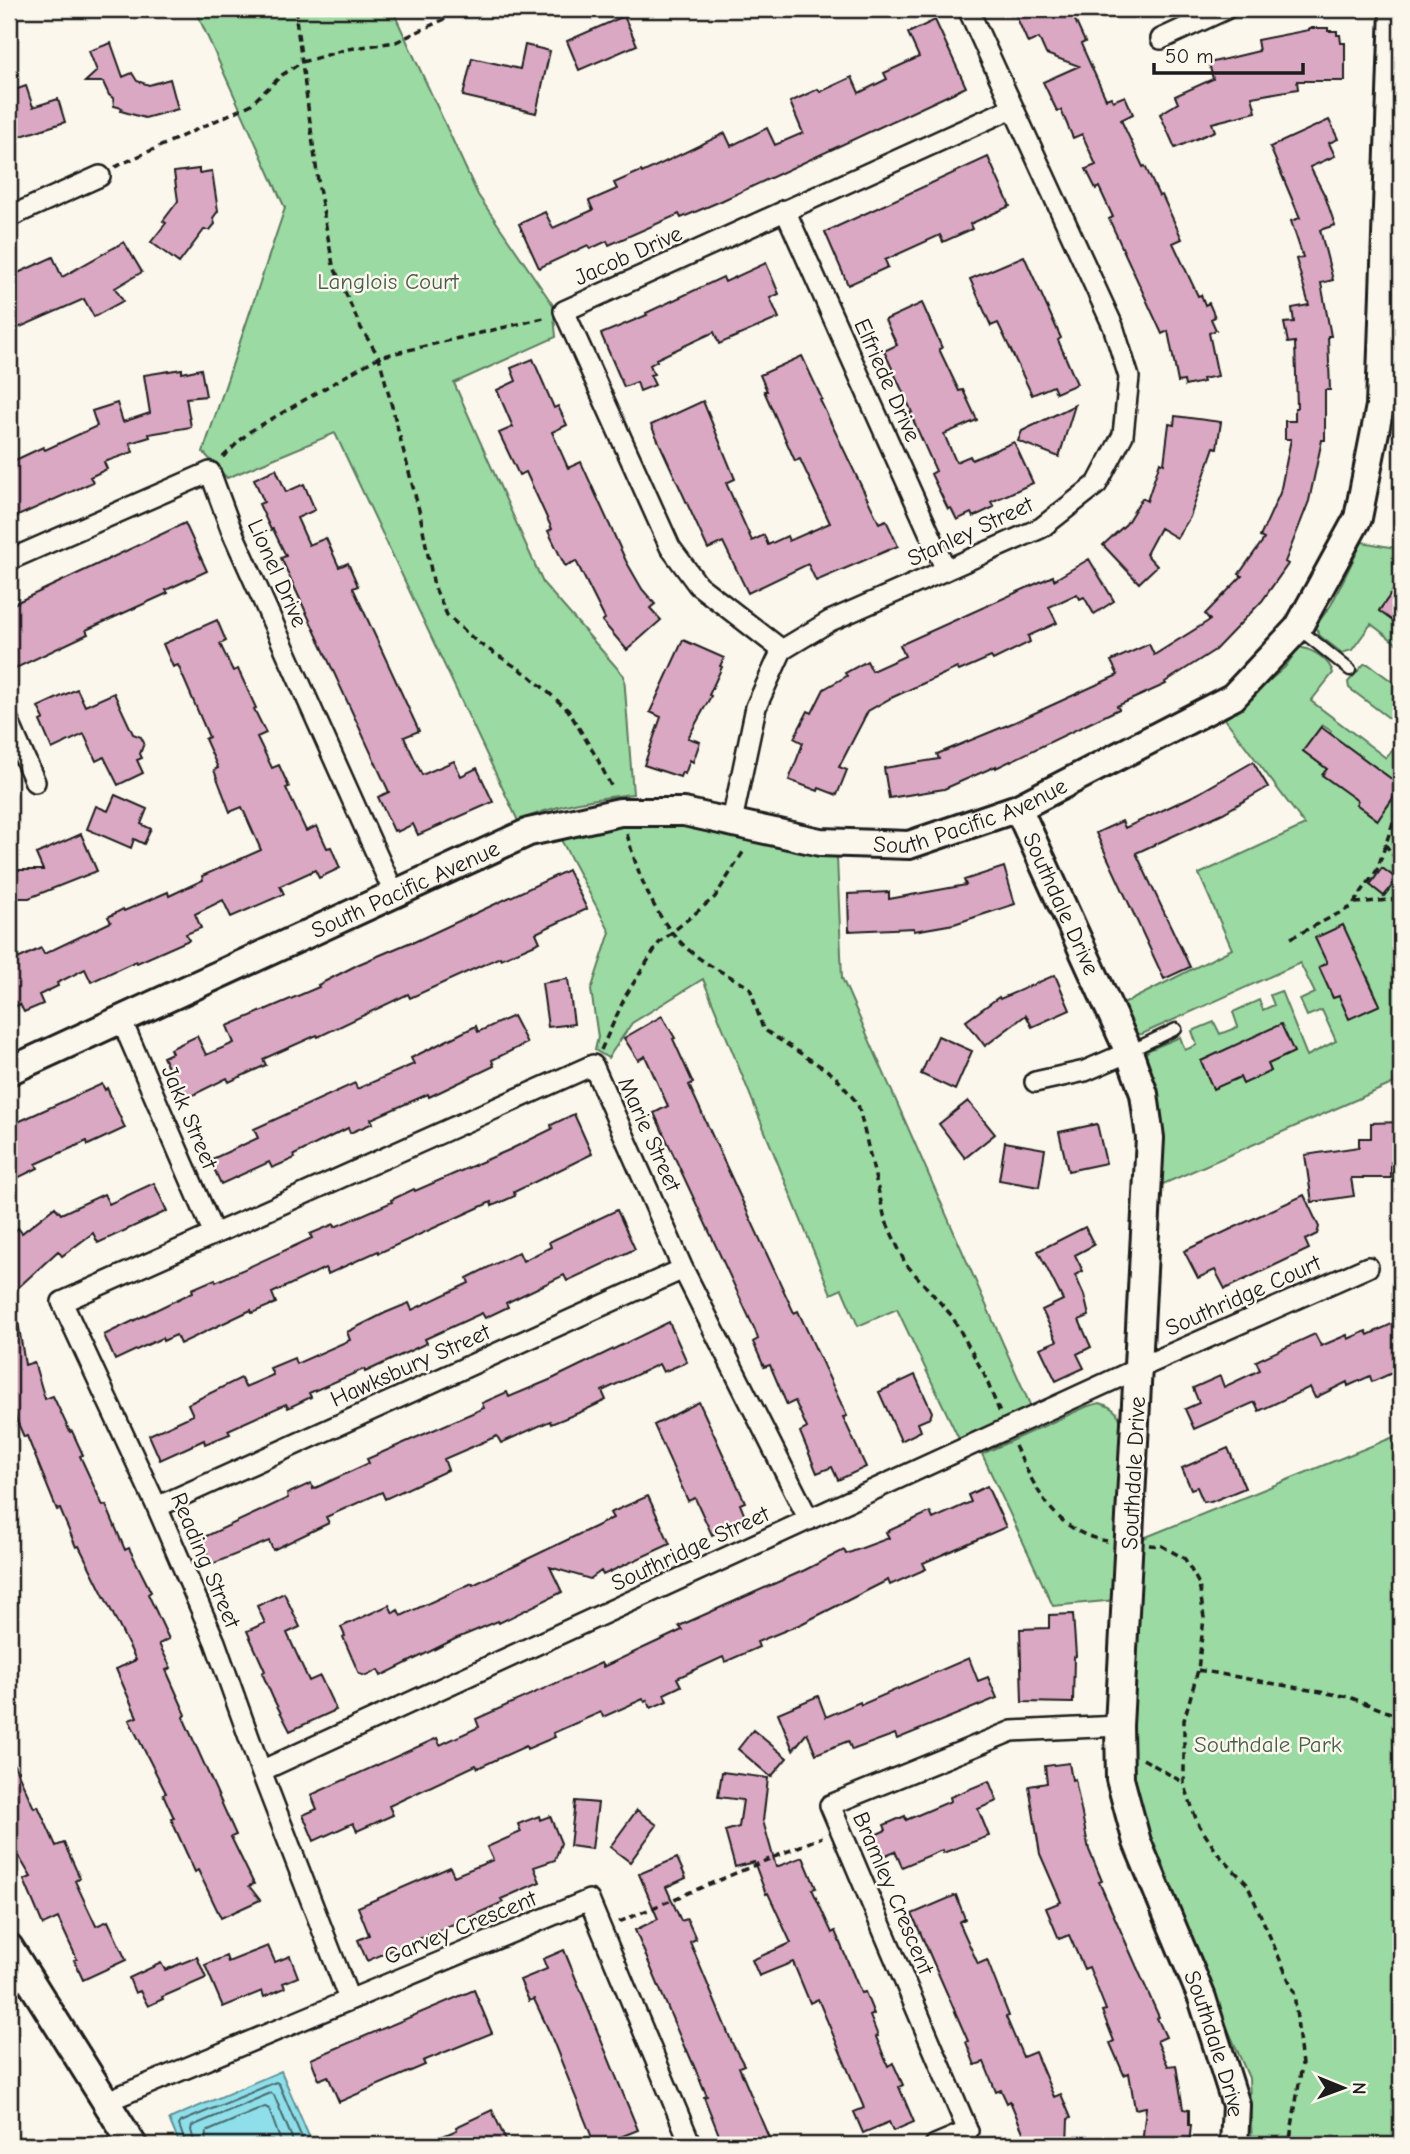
<svg xmlns="http://www.w3.org/2000/svg" width="1410" height="2154" font-family="'Comic Neue',sans-serif">
	<rect width="100%" height="100%" fill="#fbf7ec"/>
	<filter id="ink" filterUnits="userSpaceOnUse"><feTurbulence type="fractalNoise" baseFrequency=".0143" numOctaves="2"/><feDisplacementMap in="SourceGraphic" scale="14" xChannelSelector="R" yChannelSelector="G"/><feConvolveMatrix kernelMatrix="1 2 1 2 8 2 1 2 1" color-interpolation-filters="sRGB"/></filter>
	<g filter="url(#ink)">
		<path fill="#9bdaa2" stroke="#5c7b5f" stroke-width="2" fill-rule="evenodd" d="M195,9H392L478,195L553,305L556,337L454,383L543,583L624,676L633,794C590,799 558,804 518,821L335,433L227,478L203,452L285,208Z
			M1362,542L1401,549V587L1398,585L1379,610L1401,627V647L1371,624L1352,650L1342,653L1320,636L1315,627L1331,605Z
			M1299,647C1314,650 1329,659 1333,673L1311,701L1386,758L1396,746L1401,744V786L1330,734L1331,731L1322,725L1303,751L1327,769L1323,775L1361,798L1357,804L1377,820L1401,789V1080L1161,1185L1162,1146L1143,1056L1149,1050L1180,1037L1185,1050L1197,1045L1192,1031L1214,1022L1220,1034L1238,1027L1233,1012L1259,1000L1263,1010L1274,1005L1270,995L1281,991L1307,1056L1336,1041L1322,1010L1307,1016L1300,1000L1315,993L1300,963L1142,1034L1134,1035L1121,1005L1232,949L1199,874L1305,825L1225,719L1285,667ZM1382,868L1397,879L1384,896L1370,884ZM1343,925L1361,979L1368,977L1380,1005L1349,1018L1339,996L1333,998L1319,967L1327,963L1316,938ZM1229,1048L1294,1052L1268,1064L1271,1071L1243,1084L1240,1077L1213,1089L1201,1061Z
			M1364,664H1368L1401,688V718L1398,721H1393L1349,688L1348,682Z
			M664,823L701,828L837,857L842,978L1031,1407L959,1439L897,1309L858,1326L842,1289L831,1294L703,979L632,1023L608,1058L595,1050L598,1037L591,990L610,932L559,836L606,825Z
			M1100,1403C1116,1408 1120,1415 1124,1431L1116,1600L1053,1606L982,1454L1088,1406Z
			M1401,1434V2145H1252L1249,2078L1155,1860L1132,1771L1141,1539Z"/>
		<path fill="#8edfe9" stroke="#609197" stroke-width="2" d="M281,2071L311,2141L301,2145H180L169,2119Z"/>
		<g fill="none" stroke-linecap="round" stroke-linejoin="round">
			<path stroke="#4a6a6e" stroke-width="2" d="M186,2145L179,2125L181,2122L276,2082L279,2084L302,2138L301,2145
				M195,2145L191,2130L192,2126L271,2093L274,2095L292,2138V2145
				M205,2145L206,2132L265,2107L269,2109L282,2145"/>
		</g>
		<path fill="#dba8c4" stroke="#1c1c1c" stroke-width="2" d="M1013,9H1070L1085,42L1081,44L1106,99L1111,97L1113,101L1125,96L1133,114L1121,120L1143,167L1145,166L1159,196L1162,195L1182,239L1173,243L1198,296L1201,295L1205,305L1209,303L1215,317L1211,319L1216,330L1209,333L1218,376L1202,379L1203,382L1185,386L1184,381L1178,382L1168,331L1162,334L1109,219L1113,217L1099,187L1096,189L1086,169L1096,165L1082,134L1073,138L1061,110L1057,111L1043,82L1079,66L1046,54L1039,38L1028,43Z
			M624,16L637,45L579,70L567,41Z
			M935,20L966,87L721,201L681,218L679,214L609,245L607,241L590,249L588,245L539,268L519,224L545,212L553,228L593,210L589,201L617,189L614,183L641,171L642,173L725,133L731,146L767,128L775,145L803,133L790,102L818,89L820,92L852,77L859,93L887,79L884,73L919,57L908,33Z
			M1309,28H1328V31H1337V35H1340L1341,43H1345V81H1297L1298,89L1252,97L1256,112L1212,123L1215,131L1175,148L1160,114L1178,103L1175,96L1213,79L1209,63L1259,51L1257,40L1309,30Z
			M111,43L123,77L132,73L137,81L149,85L170,79L178,109L145,118L121,111L122,108L114,106L113,98L109,95L103,82H85L97,71L89,51Z
			M525,45L550,51L536,113L463,96L472,58L520,69Z
			M26,86L33,107L58,99L65,122L9,140V92Z
			M1329,120L1338,139L1329,143L1335,156L1310,167L1325,196L1335,225L1320,230L1333,280L1321,283L1331,336H1328L1330,390H1325V440H1322L1309,501L1285,562L1288,564L1262,601L1215,650L1165,682L1166,684L1117,706L1119,709L996,768V766L944,789L889,798L884,768L939,759L937,754L1015,722L1118,675L1111,661L1149,644L1154,655L1210,620L1205,614L1242,576L1239,574L1264,539L1260,537L1280,493L1291,439H1285V421H1295V408H1297L1295,342L1288,343L1284,323L1294,322L1292,308L1309,305L1296,259L1303,257L1291,221L1300,218L1270,147Z
			M988,157L1010,206L970,224L972,229L943,242L940,235L885,260L888,267L848,285L825,232Z
			M199,169V173L212,171L218,211L213,218L215,224L210,230H204L179,263L151,242L166,223L163,221L178,201L174,172Z
			M124,242L142,272L115,288L123,301L94,317L84,299L9,332V277L53,257L62,277Z
			M1024,256L1061,338L1058,340L1077,384L1056,393L1053,386L1032,395L998,323L991,326L970,279Z
			M766,263L779,294L770,298L779,318L719,344L714,332L656,359L657,361L650,365L654,374L650,375L655,385L640,391L637,382L624,387L601,334L647,315L646,313L723,277L725,282Z
			M922,303L942,348L939,349L959,391L963,390L977,420L944,434L956,462L970,456L972,460L1014,442L1033,483L991,502L994,507L973,517L971,513L957,520L951,508L948,509L931,474L936,471L910,413L912,412L884,351L897,345L885,320Z
			M802,356L822,399L820,400L879,523L886,520L898,546L816,581L808,564L748,593L723,542L708,549L651,425L703,401L735,479L726,483L752,541L764,535L768,545L787,536L789,541L830,523L800,459L795,461L764,391H767L760,375Z
			M533,359L554,408L558,406L567,425L552,432L568,468L581,462L626,561L642,589L655,604L650,608L661,620L627,650L602,621L605,619L576,561L565,566L548,531L552,529L526,472L519,475L499,433L513,427L497,390L516,381L511,368Z
			M182,369V373L201,369L206,396L186,398L191,427L149,434L150,437L130,443L133,452L104,462L107,469L90,477L93,482L9,520V463L43,447L45,450L97,426L92,411L117,403L123,422L150,413L144,375Z
			M1075,405L1059,457L1018,441L1022,431Z
			M1175,416L1221,422L1217,448L1214,447L1190,517L1177,538L1160,528L1146,554L1157,566L1139,583L1103,545L1126,524L1142,498L1147,501L1160,462L1164,464L1169,424L1174,425Z
			M276,469L286,492L304,484L315,510L297,518L309,545L326,538L339,567L348,563L358,586L353,588L419,731L404,737L422,775L454,761L461,776L477,768L493,802L418,835L413,824L397,832L396,830L394,831L378,797L389,792L281,558L286,556L273,529L271,530L259,504L264,502L254,479Z
			M185,523L207,571L166,590L168,593L86,630L88,634L16,668L9,652V606Z
			M1089,559L1114,601L1094,614L1084,597L1080,599L1077,594L1049,607L1057,623L1028,636L1030,642L993,660L991,657L959,671L957,668L891,698L868,711L839,767L847,770L837,795L819,788L818,791L789,780L803,743L794,738L808,711L812,713L824,689L847,676L845,673L867,661L872,671L905,656L900,645L1053,576L1054,580Z
			M1401,580V627L1379,611Z
			M217,620L226,641L220,644L233,671L238,669L256,708L254,709L266,733L257,737L272,768L279,765L289,787L286,788L306,831L317,826L327,848L331,847L340,868L319,878L315,870L280,886L284,894L231,917L223,900L195,914L201,928L186,934L189,940L137,963L136,961L91,982L85,969L57,983L58,986L39,995L43,1004L24,1012L20,1004L9,1010V963L41,948L44,954L111,922L108,917L123,909L124,911L168,892L169,896L203,880L202,876L261,850L242,807L230,812L214,770L218,768L205,739L209,737L178,665L173,667L163,644Z
			M683,640L724,658L720,666L722,667L709,695L711,696L688,738L700,742L693,762L690,760L685,774L682,772L680,777L644,765L661,717L650,712Z
			M77,689L85,706L114,693L133,734L141,737L144,743L140,754L142,758L137,760L143,773L118,785L104,757L96,761L84,734L52,749L40,721L44,719L38,707Z
			M1321,727L1401,786L1378,820L1356,804L1358,801L1322,775L1327,769L1303,751Z
			M1253,762L1268,787L1223,813L1136,853L1190,967L1164,979L1096,833L1122,821L1125,828L1197,794Z
			M115,795L147,809L141,824L151,829L144,844L134,839L131,848L87,829L96,806L108,811Z
			M81,834L97,871L29,898H9V870H43L36,854Z
			M1004,867L1015,904L954,924L914,931V928L849,931L848,894L889,892V899L966,885L964,880Z
			M1382,868L1397,879L1384,896L1370,885Z
			M568,870L587,909L536,933L540,942L501,959L500,957L410,998L408,994L318,1037L317,1035L263,1059L266,1065L229,1082L227,1078L183,1100L163,1057L172,1053L170,1049L197,1036L206,1055L234,1043L227,1026L319,987L318,985L359,964L411,942L412,943Z
			M1343,925L1380,1005L1349,1019L1339,996L1333,998L1319,967L1327,963L1315,938Z
			M1055,975L1070,1010L1032,1027L1026,1015L985,1046L966,1021L999,997L1000,999Z
			M568,979L574,1024L548,1027L542,983Z
			M513,1016L527,1043L492,1060L494,1066L429,1097L428,1094L371,1119L373,1123L350,1133L348,1128L294,1155L295,1158L272,1168L269,1162L221,1184L210,1160L258,1138L254,1129L355,1083L357,1089L414,1064L411,1058L476,1026L478,1032Z
			M662,1016L675,1038L673,1039L693,1083L689,1085L728,1170L794,1313L798,1311L847,1416L843,1417L866,1467L838,1480L832,1467L817,1473L800,1432L807,1428L795,1401L787,1405L770,1365L764,1367L753,1342L758,1339L755,1330L654,1113L668,1106L645,1056L638,1060L624,1038Z
			M1281,1024L1294,1052L1268,1064L1271,1071L1243,1084L1240,1077L1213,1089L1201,1061Z
			M938,1036L972,1051L955,1090L921,1074Z
			M102,1084L105,1090L107,1088L125,1128L88,1145L87,1141L36,1164L38,1168L9,1182V1126Z
			M968,1101L995,1134L965,1158L939,1124Z
			M574,1114L592,1154L514,1192L515,1196L492,1206L491,1202L379,1253L378,1251L328,1274L325,1268L272,1293L276,1303L252,1313L251,1310L180,1344L176,1335L163,1341L162,1338L115,1360L104,1335L193,1292L192,1289L215,1279L216,1282L312,1238L310,1234L334,1224L335,1227L392,1202L391,1200L414,1189L415,1191L509,1150L552,1129L551,1125Z
			M1401,1122V1162H1391V1178H1351L1354,1196L1312,1202L1305,1155L1359,1147V1138H1371V1123Z
			M1097,1124L1106,1163L1068,1171L1059,1132Z
			M1005,1142L1045,1149L1039,1187L999,1180Z
			M154,1183L167,1211L98,1243L93,1233L62,1256L58,1251L9,1296V1237L18,1228L22,1233L55,1207L61,1214L104,1194L109,1204Z
			M1304,1195L1319,1227L1317,1234L1305,1240L1309,1249L1225,1289L1215,1270L1198,1278L1184,1251Z
			M617,1210L635,1249L567,1281L564,1275L506,1303L508,1307L485,1318L482,1313L425,1339L427,1343L365,1372L364,1369L309,1393L311,1397L288,1408L286,1404L228,1430L230,1434L205,1444L204,1440L160,1460L149,1435L193,1415L188,1404L241,1378L245,1387L273,1375L270,1368L294,1358L296,1364L350,1340L347,1332L385,1313L409,1303L412,1310L469,1283L467,1278L519,1252L523,1261L551,1247L549,1242Z
			M1085,1227L1094,1245L1075,1255L1083,1271L1075,1275L1084,1295L1089,1316L1079,1320L1091,1347L1077,1354L1084,1368L1056,1381L1040,1348L1057,1341L1042,1310L1063,1300L1038,1251Z
			M18,1321L25,1365L34,1362L45,1399L53,1396L70,1432L72,1431L83,1455L80,1456L103,1506L106,1505L125,1550L129,1548L151,1592L148,1594L169,1639L159,1644L171,1668L166,1670L186,1715L183,1717L236,1835L231,1837L254,1884L249,1886L260,1900L221,1918L198,1870L195,1872L171,1819L174,1818L163,1794L166,1793L129,1720L137,1717L116,1669L136,1660L79,1546L76,1547L60,1509L57,1510L27,1436L24,1437L9,1403V1322Z
			M669,1322L687,1362L663,1372L659,1364L602,1391L606,1400L583,1411L551,1424L550,1421L501,1443L497,1436L444,1459L448,1470L385,1499L382,1492L326,1517L329,1523L273,1550L269,1541L212,1564L200,1539L288,1498L287,1494L311,1483L313,1489L369,1463L367,1459L484,1408L482,1403L507,1392L509,1397L552,1379Z
			M1396,1322L1401,1335V1369L1372,1382L1370,1376L1348,1386L1347,1382L1315,1398L1310,1387L1259,1411L1255,1402L1194,1429L1185,1409L1199,1403L1193,1388L1220,1376L1224,1387L1260,1370L1256,1361L1315,1334L1321,1346L1347,1335L1348,1339L1366,1331L1368,1335Z
			M915,1375L932,1412L930,1418L918,1423L921,1431L901,1441L879,1392Z
			M699,1402L745,1502L740,1504L746,1519L712,1535L695,1498L688,1501L654,1425Z
			M1228,1448L1245,1488L1211,1502L1203,1501L1197,1487L1191,1489L1182,1468Z
			M987,1486L1006,1527L923,1563L926,1569L890,1585L888,1580L801,1624L757,1642L759,1647L725,1662L723,1657L677,1678L681,1686L664,1694L667,1701L651,1708L647,1700L645,1702L643,1699L603,1717L601,1712L553,1733L555,1737L527,1749L526,1746L478,1768L476,1765L389,1806L393,1815L357,1831L353,1823L314,1841L303,1815L317,1809L311,1795L437,1738L440,1745L479,1727L476,1719L601,1663L603,1667L682,1630L679,1626L805,1570L844,1550L846,1554L889,1538L886,1532L930,1512L933,1519L971,1502L968,1495Z
			M648,1496L670,1544L603,1575L601,1571L590,1579L550,1567L562,1592L499,1623L498,1621L455,1639L381,1676L378,1670L366,1676L359,1674L343,1637L345,1636L341,1627L389,1605L393,1613L398,1610L401,1616L472,1583L473,1585L613,1518L610,1513Z
			M284,1593L300,1627L287,1633L309,1681L320,1676L336,1710L290,1731L273,1698L262,1673L265,1671L247,1631L265,1623L257,1606Z
			M1073,1614L1076,1656L1074,1657L1073,1703L1022,1702L1020,1629L1049,1628V1615Z
			M969,1658L978,1681L988,1677L997,1698L897,1739L895,1734L852,1750L848,1741L816,1754L807,1733L793,1750L778,1713L818,1696L826,1717L860,1702L861,1705Z
			M753,1730L787,1758L771,1777L738,1749Z
			M9,1754L34,1808L38,1806L56,1846L64,1843L80,1878L75,1881L96,1926L108,1921L126,1960L83,1980L74,1960L77,1959L58,1918L43,1925L24,1880L31,1877L9,1840Z
			M1069,1763L1072,1780L1075,1779L1089,1850L1102,1881L1099,1882L1159,2017L1157,2018L1166,2037L1157,2041L1168,2066L1176,2065L1183,2109L1189,2110V2125H1191L1189,2145H1142L1146,2107L1135,2109L1129,2073L1124,2075L1110,2043L1114,2041L1102,2011L1106,2010L1089,1967L1084,1969L1069,1935L1059,1939L1046,1908L1061,1902L1040,1854L1029,1786L1047,1783L1045,1766Z
			M722,1772L768,1778L763,1821L776,1867L803,1857L816,1888L812,1889L832,1933L835,1931L861,1993L865,1992L874,2014L870,2016L878,2036L876,2037L888,2066L893,2063L903,2085L899,2087L914,2122L893,2131L889,2122L863,2133L854,2112L864,2108L818,1999L810,2003L793,1962L759,1976L752,1960L791,1943L768,1893L766,1894L754,1862L735,1867L725,1831L739,1827L743,1800L718,1797Z
			M989,1781L997,1801L978,1809L989,1836L943,1853L942,1850L902,1867L895,1851L881,1857L873,1836L886,1830L884,1825L905,1816L906,1820L951,1801L950,1797Z
			M575,1801L598,1803L592,1849L570,1846Z
			M637,1810L657,1825L630,1862L610,1847Z
			M539,1816L540,1820L550,1816L561,1843L555,1860L534,1867L540,1882L501,1899L503,1902L470,1917L367,1961L358,1940L369,1935L358,1907L450,1867L454,1876L493,1860L487,1847L521,1832L518,1824Z
			M677,1858L686,1878L666,1887L681,1921L687,1919L696,1939L690,1942L733,2045L744,2065L739,2067L772,2145H723L704,2097L707,2096L687,2050L686,2051L635,1930L658,1919L639,1874Z
			M956,1895L965,1919L959,1922L978,1964L987,1960L1009,2016L1006,2017L1023,2057L1035,2052L1054,2097L1061,2094L1071,2118L1068,2119L1067,2145H1022L1023,2132L1010,2101L1007,2103L1001,2090L996,2092L984,2062L975,2065L966,2042L968,2041L912,1914Z
			M268,1946L275,1962L290,1956L298,1977L283,1983L285,1988L264,1997L262,1991L223,2007L205,1965L226,1956L228,1962Z
			M564,1950L638,2130L600,2145H595L549,2031L534,1999L529,2001L520,1980L547,1969L543,1959Z
			M197,1957L206,1978L162,1997L163,1999L148,2006L140,1991L135,1993L129,1978L161,1963L165,1970Z
			M474,1990L492,2033L423,2061L425,2065L339,2102L328,2076L319,2080L311,2059Z
			M492,2110L508,2145H422L457,2130L456,2127Z"/>
		<g fill="none" stroke-linecap="round" stroke-linejoin="round">
			<defs>
				<path id="lane" d="M1299,629L1350,670
					M1130,1051L1176,1029"/>
				<path id="street" d="M1161,39L1226,9
					M785,210L946,570
					M9,217L100,176
					M9,560L210,472L231,529L394,893
					M782,650L698,585L670,547L564,311L1012,108
					M9,722L35,782
					M732,821L756,707L782,650L830,621L1041,528L1097,484L1123,435L1129,377L1113,326L968,9
					M121,1019L214,1234
					M1035,1082L1085,1071L1129,1052
					M157,1507L683,1269
					M261,1771L1139,1368L1368,1267
					M349,1999L261,1771L215,1642L157,1507L62,1302L593,1065L683,1269L809,1520
					M105,2102L589,1900L691,2145
					M935,2145L968,2131L830,1805L1012,1731L1119,1726"/>
				<g id="secondary">
					<path id="s1" d="M1018,808L1129,1052L1144,1094L1150,1138L1119,1726L1120,1779L1137,1842L1202,1998L1236,2105L1234,2145"/>
					<path id="s2" d="M9,1071L529,832L620,812H684L820,842L909,845L1018,808L1233,697L1298,628L1358,518L1380,406L1394,9"/>
					<path d="M9,1947L133,2145"/>
				</g>
			</defs>
			<use href="#lane" stroke="#1c1c1c" stroke-width="15"/>
			<use href="#street" stroke="#1c1c1c" stroke-width="24"/>
			<use href="#secondary" stroke="#1c1c1c" stroke-width="32"/>
			<path stroke="#1c1c1c" stroke-width="3.5" stroke-dasharray="7 5" stroke-linecap="butt" d="M298,9L296,19L319,188L333,265L361,328L379,357L420,514L434,586L447,615L477,642L530,676L568,710L597,758L613,790
				M115,167L250,105L282,75L302,62L348,49L396,42L466,9
				M223,457L249,432L379,357L548,317
				M627,834C638,876 656,922 690,951C707,966 731,976 750,988L763,1029L834,1075L858,1104L885,1219L905,1263L952,1316L984,1374L1000,1413
				M1385,844L1401,866
				M1355,903L1401,899
				M1291,938L1351,907L1377,870L1401,799
				M601,1050L626,995L659,943L715,897L745,849
				M1015,1446C1036,1489 1054,1532 1107,1541
				M1149,1545L1162,1546L1185,1559L1199,1584L1204,1618L1198,1670L1184,1720V1783L1197,1822L1218,1854L1247,1884L1294,1992L1302,2065L1289,2145
				M1198,1670L1349,1697L1401,1717
				M1143,1759L1184,1783
				M619,1922L822,1837"/>
			<use href="#lane" stroke="#fbf7ec" stroke-width="10"/>
			<use href="#street" stroke="#fbf7ec" stroke-width="19"/>
			<use href="#secondary" stroke="#fbf7ec" stroke-width="26"/>
		</g>
	</g>
	<g text-anchor="middle" stroke-width="5" stroke-linejoin="round" paint-order="stroke">
		<g font-size="23" fill="#1c1c1c" stroke="#fbf7ec">
			<text transform="translate(628 255) rotate(-24)" y="8">Jacob Drive</text>
			<text transform="translate(888 380) rotate(66)" y="8">Elfriede Drive</text>
			<text transform="translate(970 531) rotate(-25)" y="8">Stanley Street</text>
			<text transform="translate(278 573) rotate(66)" y="8">Lionel Drive</text>
			<text dy="8" stroke="none"><textPath href="#s2" startOffset="1024">South Pacific Avenue</textPath></text>
			<text dy="8" stroke="none"><textPath href="#s2" startOffset="436">South Pacific Avenue</textPath></text>
			<text dy="8" stroke="none"><textPath href="#s1" startOffset="105">Southdale Drive</textPath></text>
			<text transform="translate(190 1117) rotate(67)" y="8">Jakk Street</text>
			<text transform="translate(650 1134) rotate(66)" y="8">Marie Street</text>
			<text transform="translate(1243 1295) rotate(-24)" y="8">Southridge Court</text>
			<text transform="translate(410 1365) rotate(-24)" y="8">Hawksbury Street</text>
			<text transform="translate(1133 1473) rotate(-87)" y="8">Southdale Drive</text>
			<text transform="translate(690 1548) rotate(-25)" y="8">Southridge Street</text>
			<text transform="translate(206 1560) rotate(67)" y="8">Reading Street</text>
			<text transform="translate(894 1893) rotate(67)" y="8">Bramley Crescent</text>
			<text transform="translate(460 1927) rotate(-22)" y="8">Garvey Crescent</text>
			<text dy="8" stroke="none"><textPath href="#s1" startOffset="1281">Southdale Drive</textPath></text>
		</g>
		<g font-size="23" fill="#485e4b" stroke="#fbf7ec">
			<text x="388" y="289">Langlois Court</text>
			<text x="1268" y="1752">Southdale Park</text>
		</g>
	</g>
	<rect width="1410" height="2154" fill="none" stroke="#fbf7ec" stroke-width="35"/>
	<rect x="18" y="18" width="1375" height="2119" fill="none" stroke="#1c1c1c" stroke-width="2.5" filter="url(#ink)"/>
	<g transform="translate(1343 2088) rotate(91)" stroke="#fbf7ec" stroke-width="5" paint-order="stroke">
	<path d="M0-5L12 26L0 18L-12 26Z" fill="#1c1c1c"/>
	<text y="-10" font-size="19" font-weight="bold" text-anchor="middle" fill="#1c1c1c">N</text>
	</g>
	<path d="M1154 63v10h149v-10" fill="none" stroke="#1c1c1c" stroke-width="3.5"/>
	<text x="1165" y="63" font-size="21" fill="#1c1c1c" stroke="#fbf7ec" stroke-width="5" paint-order="stroke">50 m</text>
</svg>
